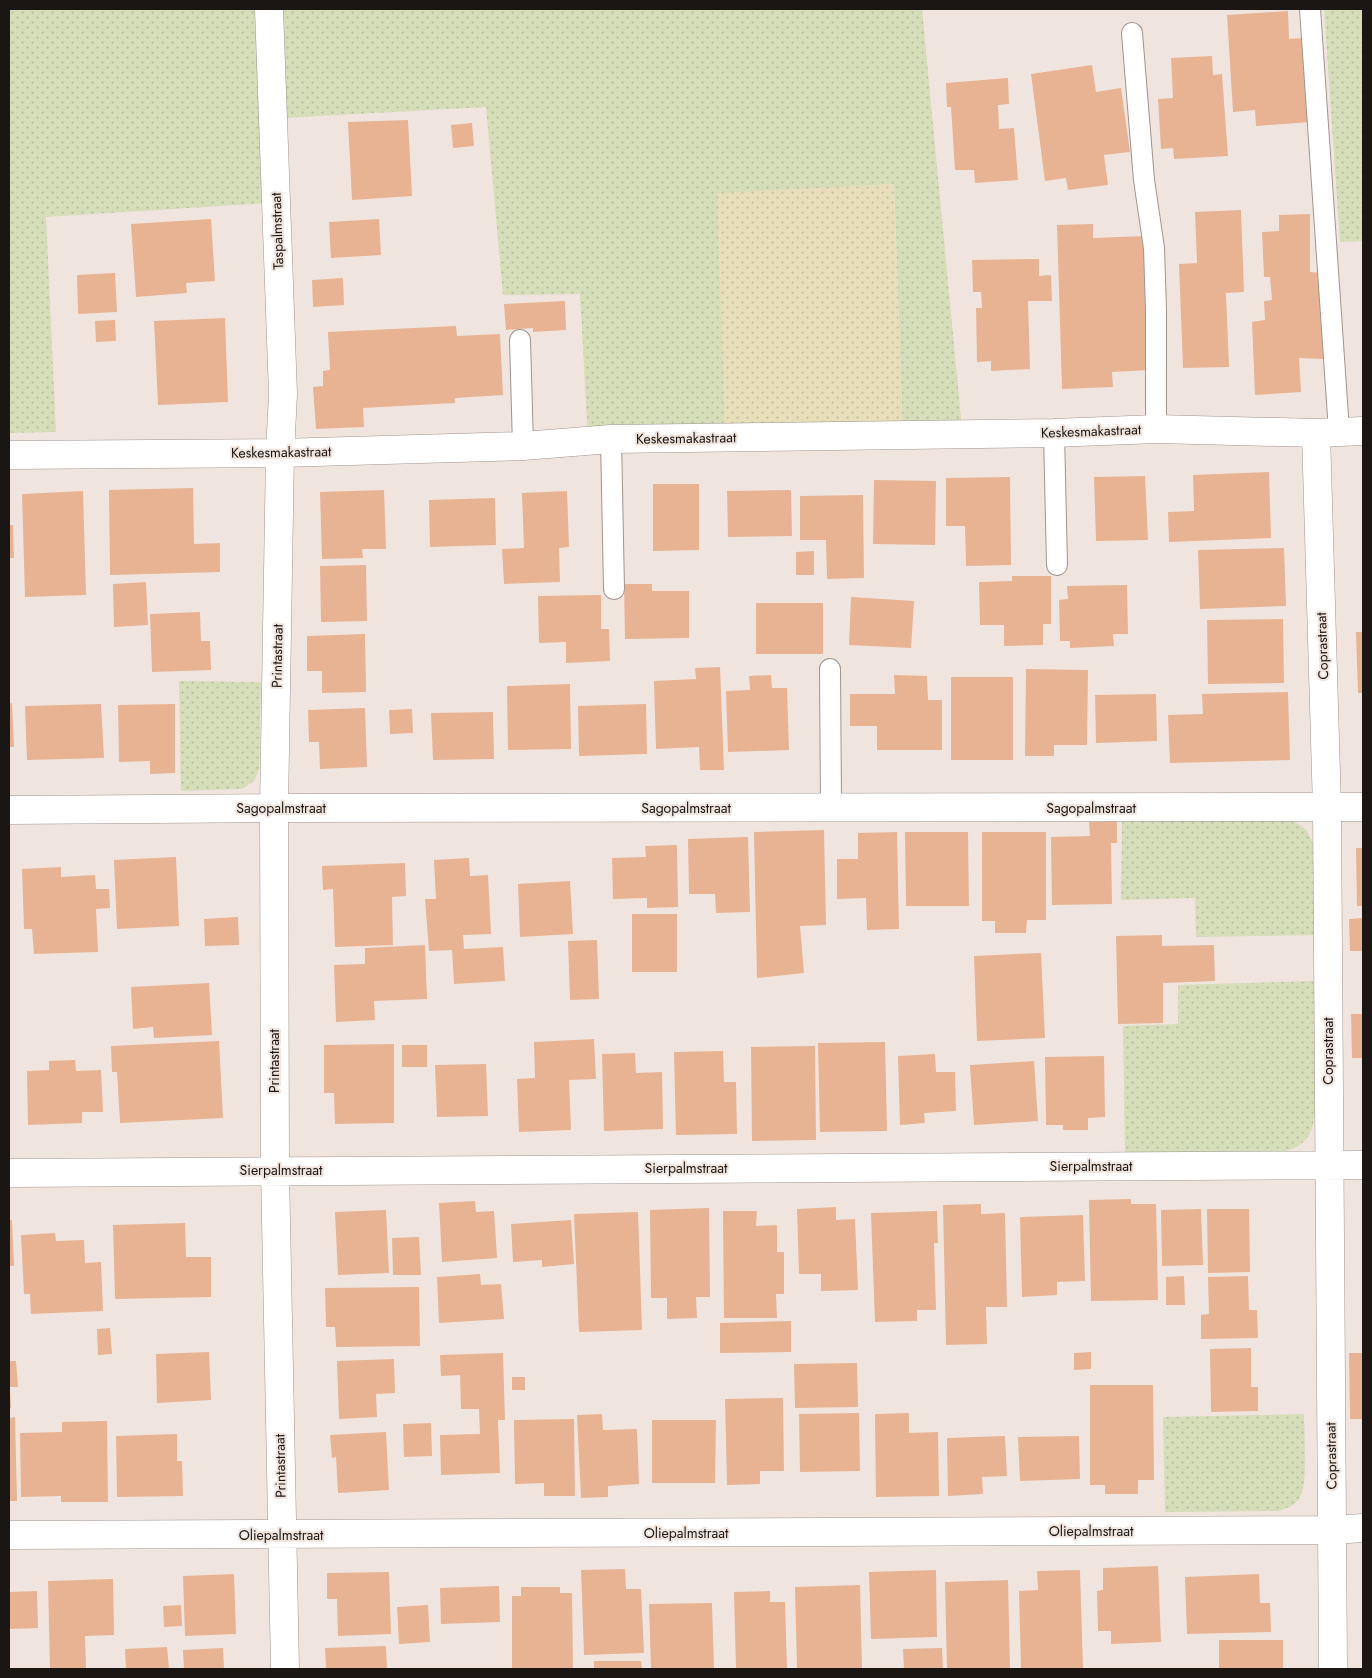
<svg xmlns="http://www.w3.org/2000/svg" width="1372" height="1678" font-family="Jost,sans-serif">
	<defs>
		<pattern id="grass-dots" width="8" height="8" patternUnits="userSpaceOnUse" patternTransform="scale(1.25)"><rect width="8" height="8" fill="#d5ddb9"/><path d="M2 2h.1M6 6h.1" fill="none" stroke="#b6bd9e" stroke-width="1.8" stroke-linecap="round"/></pattern>
		<pattern id="sand-dots" width="8" height="8" patternUnits="userSpaceOnUse" patternTransform="scale(1.25)"><rect width="8" height="8" fill="#e8deb9"/><path d="M2 2h.1M6 6h.1" fill="none" stroke="#c6be9e" stroke-width="1.8" stroke-linecap="round"/></pattern>
	</defs>
	<rect width="100%" height="100%" fill="#f0e5de"/>
	<path fill="url(#grass-dots)" d="M9,9H257L267,203L46,217L56,432L9,433Z
		M277,9H922L963,439L903,436L894,184L725,439H588L580,294L503,295L486,107L283,118Z
		M1324,9H1363V241L1340,242Z
		M179,681L261,682L259,769L254,781L242,789L181,791Z
		M1286,819C1304,825 1309,830 1314,847L1315,935L1196,937L1195,898L1121,900L1122,821Z
		M1316,981L1315,1113C1312,1140 1302,1148 1277,1153L1125,1155L1123,1026L1178,1024V985Z
		M1304,1414C1304,1434 1309,1484 1299,1499C1294,1506 1287,1508 1279,1511L1165,1512L1163,1417Z"/>
	<path fill="url(#sand-dots)" d="M894,184L903,436L725,439L717,193Z"/>
	<path fill="#e8b393" d="M1288,11L1289,39L1305,38L1310,122L1256,126L1255,110L1233,112L1227,15Z
		M1212,56L1213,75L1222,74L1228,156L1174,159L1173,148L1161,149L1158,99L1173,98L1171,58Z
		M1092,65L1096,92L1121,88L1130,152L1104,155L1108,185L1068,190L1066,178L1045,181L1031,74Z
		M1008,78L1009,104L998,105L999,129L1014,128L1018,180L975,183L974,170H955L951,107H947L946,83Z
		M408,120L412,196L352,200L348,122Z
		M472,123L474,146L453,148L451,125Z
		M1241,210L1244,292L1226,293L1229,367L1183,368L1179,264L1197,263L1195,212Z
		M1310,214V272L1322,273L1323,359L1299,358L1301,392L1255,395L1252,322L1265,320L1264,301L1272,300L1270,277H1264L1262,232L1279,231V215Z
		M211,219L215,281L186,283L187,293L136,297L131,224Z
		M379,219L381,255L331,258L329,222Z
		M1093,224V238L1146,236L1151,370L1112,372L1113,387L1062,389L1057,225Z
		M1039,259V276L1051,275L1052,301H1028L1030,369L991,371V361L977,362L976,308H982L981,292H973L972,260Z
		M115,273L117,312L78,314L77,275Z
		M343,278L344,305L313,307L312,280Z
		M565,301L566,330L533,332V328L506,330L504,304Z
		M225,318L228,402L158,405L154,321Z
		M115,320L116,341L96,342L95,321Z
		M456,326L457,336L500,334L503,395L455,398V403L363,408L364,427L316,429L313,387L323,386V371L330,370L328,332Z
		M1269,472L1271,538L1169,542L1168,512L1194,511L1193,475Z
		M1145,476L1148,540L1096,541L1094,477Z
		M1010,477L1011,565L966,566L965,526H946V478Z
		M874,480L936,481L935,545L873,544Z
		M653,484H699V550L653,551Z
		M193,488L194,544L220,543V572L110,575L109,490Z
		M384,490L386,549H362L363,558L322,559L320,492Z
		M791,490L792,536L728,537L727,491Z
		M83,491L86,595L25,597L22,494Z
		M567,491L569,547L559,548L560,582L504,584L502,549L524,548L522,493Z
		M863,495L864,578L827,579L826,540H800V496Z
		M495,498L496,545L430,547L429,500Z
		M9,525H13L14,558H9Z
		M1284,548L1286,606L1200,609L1198,550Z
		M814,551V575H796V552Z
		M366,565L367,621L321,622L320,566Z
		M1012,576H1051V624H1043V645L1004,646V625H980L979,582L1012,581Z
		M146,582L148,625L114,627L113,584Z
		M624,584H652V591H689V638L625,639Z
		M1127,585L1128,634H1113L1114,646L1070,648V641H1060L1059,600L1068,599L1067,586Z
		M601,595V629H609L610,661L566,663V642L539,643L538,596Z
		M851,597L914,601L911,648L849,645Z
		M756,603H823V654H756Z
		M200,612L201,641H210L211,670L152,672L150,614Z
		M1283,619L1284,683L1208,684L1207,620Z
		M1356,632H1363V693H1358Z
		M365,634L366,692L322,693V671H307V636Z
		M720,667L724,770H700L699,747L656,749L654,681L696,679L695,668Z
		M1026,669L1088,670L1087,745H1054V756H1025Z
		M771,675L772,688H787L789,750L728,752L726,691L750,690L749,676Z
		M894,675L927,676L928,700H942V750H877V726H850V694H895Z
		M951,677H1013V760H951Z
		M570,684L571,749L508,750L507,686Z
		M1288,692L1290,760L1170,763L1168,715L1203,714L1202,694Z
		M1156,694L1157,741L1096,743L1095,695Z
		M12,703L14,747H9V704Z
		M101,704L104,758L27,760L25,706Z
		M175,704V773L150,774V761L119,762L118,705Z
		M646,704L647,754L579,756L578,706Z
		M365,708L367,767L320,769L319,742H309L308,710Z
		M412,709L413,733L390,734L389,710Z
		M493,712L494,759L433,760L431,713Z
		M1117,821V843H1111L1112,904L1052,905L1051,837L1090,836L1089,822Z
		M824,830L826,925L800,926L804,973L757,978L754,832Z
		M897,832L899,929L867,930L866,898L837,899V859H858V833Z
		M905,832H968L969,906H906Z
		M982,832H1046V920H1027L1026,933H995V921H982Z
		M748,837L750,912L716,913L715,894H689L688,839Z
		M677,845L678,907L647,908V898L613,899L612,858L646,857L645,846Z
		M1356,848H1363V906H1357Z
		M176,857L179,926L117,929L114,860Z
		M469,858L470,876L488,875L491,934L463,935L464,949L503,947L505,981L454,984L452,950L429,951L425,899H436L434,860Z
		M405,863L406,896L392,897L393,945L335,947L333,889L323,890L322,866Z
		M61,867V877L95,875L96,889H109L110,908L96,909L98,952L34,954L32,929H24L22,869Z
		M570,881L573,934L520,937L518,884Z
		M632,914H677V972H632Z
		M238,917L239,945L205,946L204,919Z
		M1363,918V951H1350L1349,919Z
		M1162,935V946L1214,945L1215,981L1163,983V1023L1118,1024L1116,936Z
		M597,940L599,999L570,1000L568,941Z
		M425,945L427,999L374,1001L375,1020L336,1022L334,965L365,964V948Z
		M1041,953L1045,1038L977,1041L974,956Z
		M209,983L212,1035L154,1038L153,1027L133,1029L131,987Z
		M1351,1014H1363V1058H1352Z
		M594,1039L596,1079L569,1080L571,1130L519,1132L517,1079L535,1078L534,1042Z
		M219,1041L223,1118L120,1123L117,1072H112L111,1046Z
		M885,1042L887,1131L820,1132L818,1043Z
		M394,1044V1123L335,1124L334,1093H324V1045Z
		M402,1045H427V1067H402Z
		M815,1046L816,1140L752,1141L751,1047Z
		M723,1051L724,1082H736L737,1134L676,1135L674,1052Z
		M635,1053L636,1073L662,1072L663,1129L604,1131L602,1054Z
		M935,1054L936,1072H955L956,1111L924,1113L925,1123L900,1125L898,1056Z
		M1104,1056L1105,1117L1088,1118V1130H1063V1125H1046L1045,1057Z
		M75,1060L76,1071L101,1070L103,1112H82V1123L28,1125L27,1071L49,1070V1061Z
		M1034,1061L1038,1121L974,1125L970,1065Z
		M486,1064L488,1116L437,1117L435,1065Z
		M1131,1199V1204H1156L1158,1300L1091,1301L1089,1200Z
		M475,1201L476,1212L494,1211L497,1258L442,1262L439,1203Z
		M981,1204V1214L1005,1213L1007,1307H986L987,1344L946,1345L943,1205Z
		M836,1207V1220L855,1219L858,1290L821,1291V1274H799L797,1209Z
		M709,1208L710,1297H696L697,1318L667,1319V1298H651L650,1210Z
		M1201,1209L1203,1265L1162,1266L1161,1210Z
		M1207,1209H1249L1250,1272L1208,1273Z
		M386,1210L389,1273L338,1275L335,1212Z
		M723,1211H757L756,1226L777,1225V1252H784V1294H776L777,1318H724Z
		M937,1211L938,1243H934L936,1310H917V1321L875,1322L871,1213Z
		M638,1212L642,1330L579,1332L574,1214Z
		M1083,1215L1085,1281L1057,1282V1295L1022,1297L1020,1217Z
		M9,1220H12L14,1266H9Z
		M571,1220L574,1264L542,1267V1260L513,1262L511,1224Z
		M185,1223L186,1257H211V1297L115,1299L113,1225Z
		M55,1233L56,1241L84,1240L85,1263L101,1262L103,1311L31,1314L30,1294H24L21,1235Z
		M419,1237L421,1275H393L392,1238Z
		M480,1274L481,1285L501,1284L504,1319L439,1323L437,1277Z
		M1184,1276L1185,1305H1166V1277Z
		M1248,1276L1249,1310H1257L1258,1338L1201,1339V1315L1209,1314L1208,1277Z
		M419,1287L420,1346L336,1347L335,1327H326L325,1288Z
		M791,1321V1352L720,1353V1323Z
		M110,1328L112,1354L98,1355L97,1329Z
		M1251,1348V1387H1258V1411L1211,1412L1210,1349Z
		M209,1352L211,1400L157,1403L156,1354Z
		M1091,1352V1369L1074,1370V1353Z
		M503,1353L505,1420H498L500,1473L441,1475L440,1435L480,1434L479,1409H461L460,1375L441,1376L440,1355Z
		M1349,1353H1363V1419H1350Z
		M394,1359L395,1393L376,1394L377,1417L339,1419L337,1361Z
		M9,1361H16L18,1387H9Z
		M857,1363L858,1407L795,1408L794,1364Z
		M512,1377H525V1390H512Z
		M1090,1385H1153L1154,1480H1138V1494H1105V1485H1090Z
		M9,1388H10L11,1408H9Z
		M783,1398L784,1471H760V1484L727,1485L725,1399Z
		M859,1413L860,1471L800,1472L799,1414Z
		M909,1413V1433L938,1432L939,1496L876,1497L875,1414Z
		M602,1414L603,1430L637,1429L639,1484L608,1486V1497L581,1498L577,1415Z
		M15,1417L17,1501H9V1418Z
		M574,1419L575,1496H544V1483L515,1484L514,1420Z
		M652,1420H716L715,1483H652Z
		M107,1421L108,1502H61V1496L21,1497L20,1433L62,1432V1422Z
		M431,1423L432,1456L404,1457L403,1424Z
		M386,1432L389,1490L338,1493L336,1457L332,1458L330,1435Z
		M177,1434V1461H182L183,1496L117,1497L116,1436Z
		M1005,1436L1007,1476L982,1477L983,1494L948,1496L947,1438Z
		M1079,1436L1080,1479L1020,1481L1018,1437Z
		M1158,1566L1161,1642L1111,1644V1631H1098L1097,1591L1103,1590V1568Z
		M625,1569L626,1589H641L644,1653L584,1655L581,1570Z
		M936,1570L937,1637L871,1639L869,1572Z
		M1080,1570L1083,1669H1021L1019,1591L1038,1590L1037,1571Z
		M389,1572L391,1634L338,1636L337,1599H327V1573Z
		M234,1574L236,1634L185,1636L183,1576Z
		M1259,1574L1260,1603H1270L1271,1632L1187,1634L1185,1577Z
		M113,1579L114,1635L85,1636L86,1669H50L48,1581Z
		M1008,1580L1010,1669H947L945,1582Z
		M860,1585L862,1669H797L795,1587Z
		M499,1586L500,1622L441,1624L440,1588Z
		M521,1587H560V1593H572L573,1669H512V1596H521Z
		M37,1591L38,1628L9,1629V1592Z
		M770,1591V1602H785L787,1669H736L734,1592Z
		M712,1603L714,1669H651L649,1604Z
		M181,1605L182,1626L164,1627L163,1606Z
		M428,1605L430,1642L399,1644L397,1607Z
		M1219,1640H1283V1669H1219Z
		M386,1646L387,1669H326L325,1648Z
		M167,1647L169,1669H126L125,1649Z
		M223,1648L224,1669H184L183,1650Z
		M942,1648L943,1669H904L903,1649Z
		M594,1661H641L642,1669H594Z"/>
	<g fill="none" stroke-linecap="round" stroke-linejoin="round">
		<defs>
			<path id="lane" d="M1310,9L1339,431
				M1132,33L1144,180L1154,248L1156,310V429
				M520,340L523,446
				M1054,433L1057,565
				M611,439L614,589
				M830,669L831,808"/>
			<path id="street" d="M269,9L283,394L280,453L274,808L275,1170L285,1669
				M1316,433L1327,808L1333,1669
				M9,455L280,453L523,446L611,439L1054,433L1156,429L1316,433L1363,431
				M9,810L274,808L1363,807
				M9,1173L1363,1165
				M9,1535L1332,1530L1363,1528"/>
		</defs>
		<use href="#lane" stroke="#a0958f" stroke-width="22"/>
		<use href="#street" stroke="#a0958f" stroke-width="29"/>
		<use href="#lane" stroke="#fff" stroke-width="20"/>
		<use href="#street" stroke="#fff" stroke-width="28"/>
	</g>
	<g text-anchor="middle" stroke-width="4" stroke-linejoin="round" paint-order="stroke">
		<g font-size="14" fill="#1a1614" stroke="#f0e5de">
			<text transform="translate(277 231) rotate(-92)" y="5">Taspalmstraat</text>
			<text transform="translate(1091 431) rotate(-2)" y="5">Keskesmakastraat</text>
			<text transform="translate(686 438) rotate(-1)" y="5">Keskesmakastraat</text>
			<text transform="translate(281 452) rotate(-1)" y="5">Keskesmakastraat</text>
			<text transform="translate(1322 646) rotate(-92)" y="5">Coprastraat</text>
			<text transform="translate(277 656) rotate(-89)" y="5">Printastraat</text>
			<text x="281" y="813">Sagopalmstraat</text>
			<text x="686" y="813">Sagopalmstraat</text>
			<text x="1091" y="813">Sagopalmstraat</text>
			<text transform="translate(1328 1051) rotate(-90)" y="5">Coprastraat</text>
			<text transform="translate(274 1061) rotate(-90)" y="5">Printastraat</text>
			<text x="1091" y="1171">Sierpalmstraat</text>
			<text x="686" y="1173">Sierpalmstraat</text>
			<text x="281" y="1175">Sierpalmstraat</text>
			<text transform="translate(1331 1456) rotate(-91)" y="5">Coprastraat</text>
			<text transform="translate(280 1466) rotate(-91)" y="5">Printastraat</text>
			<text x="1091" y="1536">Oliepalmstraat</text>
			<text x="686" y="1538">Oliepalmstraat</text>
			<text x="281" y="1540">Oliepalmstraat</text>
		</g>
	</g>
	<rect width="1372" height="1678" fill="none" stroke="#1a1614" stroke-width="20"/>
</svg>
